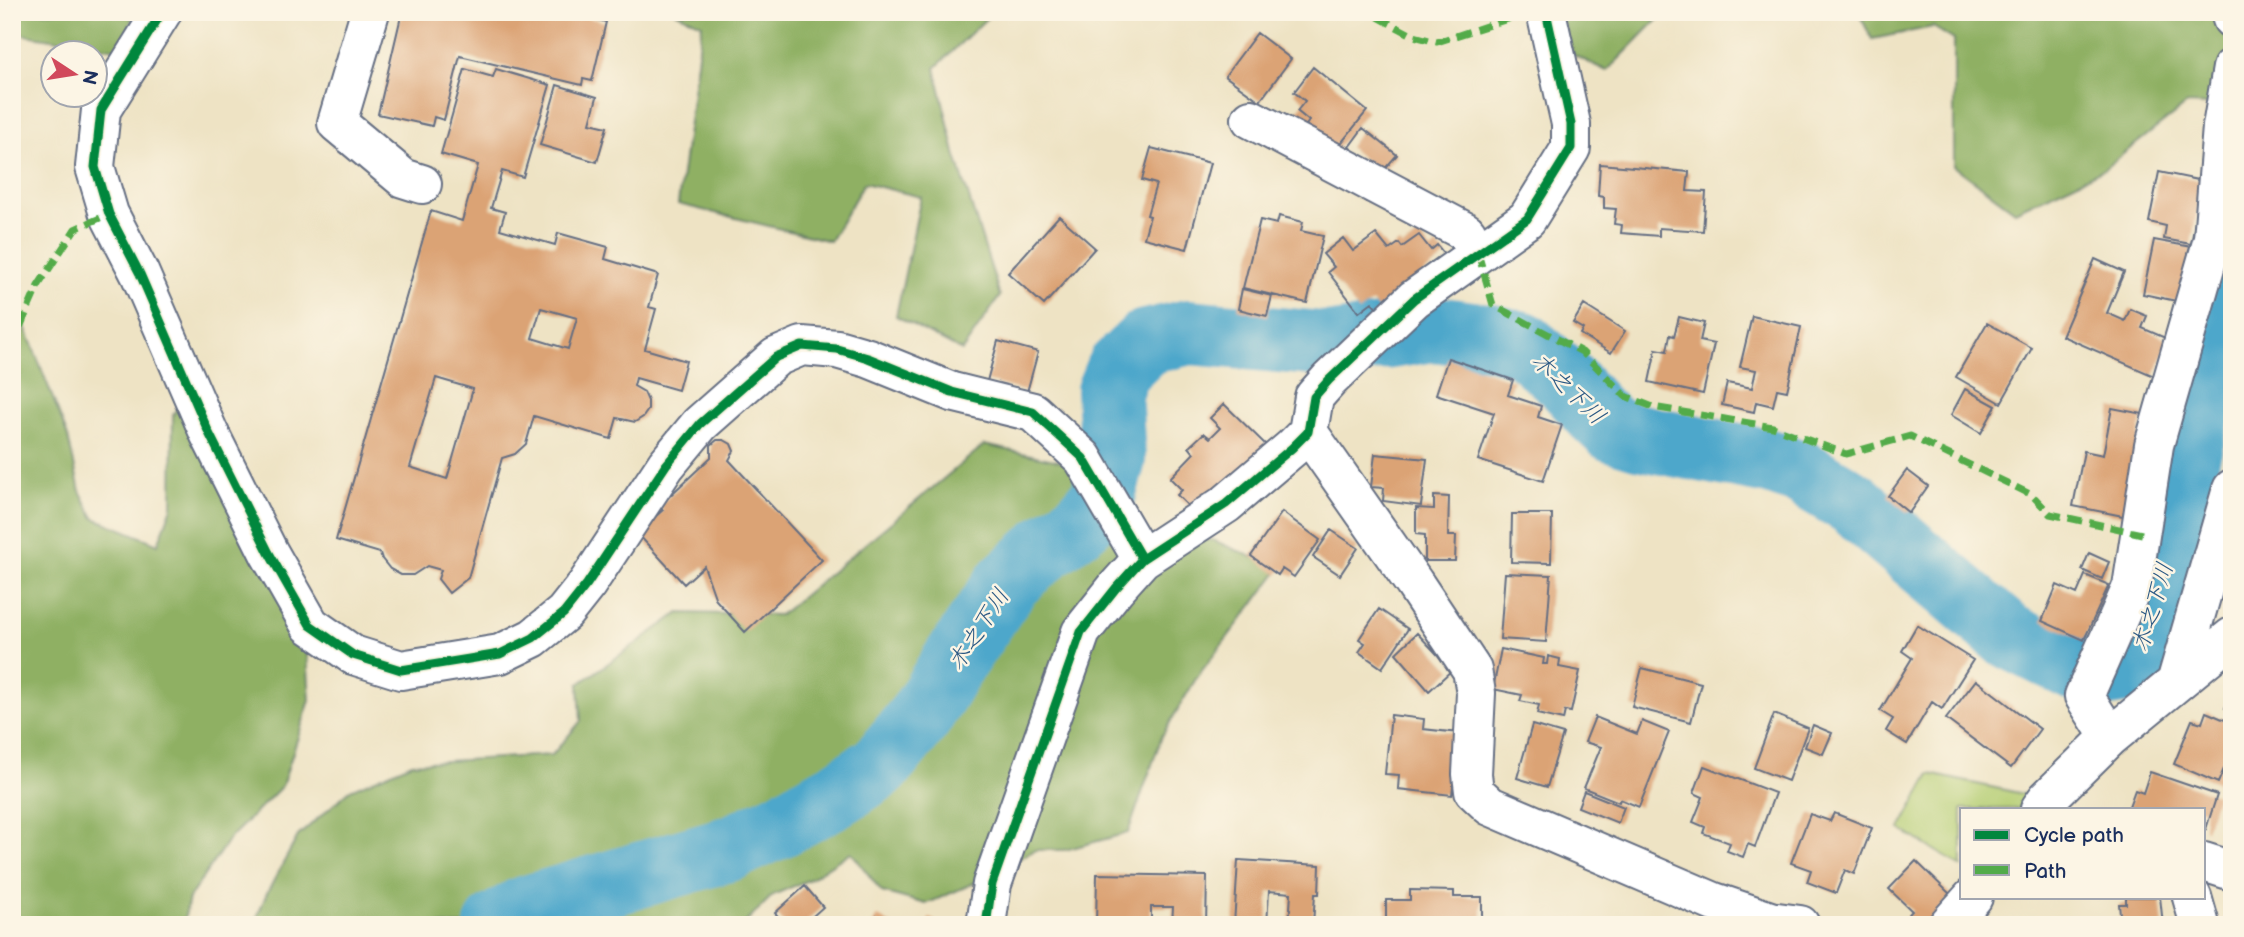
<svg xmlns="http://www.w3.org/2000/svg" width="2244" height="937" font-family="'Balsamiq Sans','Klee One',sans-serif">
	<rect width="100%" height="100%" fill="#fcf5e5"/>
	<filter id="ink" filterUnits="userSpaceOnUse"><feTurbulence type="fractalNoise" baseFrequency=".0143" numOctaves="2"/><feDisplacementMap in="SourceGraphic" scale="14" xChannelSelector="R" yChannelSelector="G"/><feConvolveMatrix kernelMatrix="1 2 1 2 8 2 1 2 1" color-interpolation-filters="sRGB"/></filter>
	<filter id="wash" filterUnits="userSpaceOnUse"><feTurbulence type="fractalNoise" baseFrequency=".00686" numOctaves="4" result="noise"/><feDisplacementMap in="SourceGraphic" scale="28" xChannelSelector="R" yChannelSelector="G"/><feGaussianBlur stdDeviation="1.57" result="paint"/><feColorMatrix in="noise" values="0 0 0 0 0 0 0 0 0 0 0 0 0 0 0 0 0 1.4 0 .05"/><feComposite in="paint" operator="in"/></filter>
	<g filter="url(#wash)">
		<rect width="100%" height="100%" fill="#eee3c4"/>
		<path fill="#b4cd72" stroke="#687e68" stroke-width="2" d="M1930,774L2028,795L2018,809H1962V867L1900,829Z"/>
		<path fill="#8fb064" stroke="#557061" stroke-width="2" d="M12,12H134L123,50L12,33Z
			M675,12H993L935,68L955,153L1000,296L962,351L896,316L921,197L864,183L830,241L678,204L702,24Z
			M1559,12H1665L1607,71L1573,55Z
			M1858,12H2232V106L2187,104L2104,169L2015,211L1954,166V40L1933,27L1872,39Z
			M12,293L68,437L80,491L94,518L158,544L172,507L173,415L182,399L306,637L310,700L282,786L229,839L189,898L183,925H12V567L19,493L12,355Z
			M984,445L1087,467L1134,552L1185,539L1213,540L1280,569L1197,677L1162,736L1128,833L1065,850H1035L972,884L926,904L882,892L851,852L808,880L773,895L743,925H254L266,895L298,836L350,790L412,763L552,755L581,721L579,684L679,613L780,615Z"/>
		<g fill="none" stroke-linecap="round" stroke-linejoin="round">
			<path stroke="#4da7cb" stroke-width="66" d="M497,925L524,909L731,848L780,825L841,792L880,766L921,715L955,660L1008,582L1046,548L1083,521L1102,499L1113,459L1109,391L1118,369L1146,342L1189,332L1335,345L1434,329L1487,336L1523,344L1562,377L1596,414L1612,429L1638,437L1770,462L1804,474L1853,503L2007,635L2072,667L2103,675L2121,672L2136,662L2169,548L2183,474L2222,313L2232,240"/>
		</g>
		<g id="blocks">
			<path fill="#dba374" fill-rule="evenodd" d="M402,12H565L606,22L592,81L583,79L582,85L460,56L444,120L434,117L432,126L378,114Z
				M1257,33L1291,59L1260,101L1225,76Z
				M1313,67L1367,111L1334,152L1304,128L1309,121L1297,111L1305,101L1294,92Z
				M465,69L493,77L496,69L550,85L523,177L502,171L491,208L505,212L500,229L555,245L558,233L608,247L605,259L658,275L649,307L656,309L645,349L686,361L678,390L636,378L634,386L644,392L648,401V410L643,417L635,422L617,418L611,439L534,416L526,444L515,454L502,458L468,578L449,593L438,579L441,570L427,566L413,575H401L390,569L382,559L380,553L336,540L431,211L462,221L478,165L441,154ZM541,308L577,318L568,349L532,338ZM436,378L473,389L447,479L410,467Z
				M557,85L597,97L590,123L607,127L597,162L540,145Z
				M1363,128L1397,155L1381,173L1349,147Z
				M1151,148L1210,163L1187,249L1144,238L1150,216L1147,215L1156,184L1142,180Z
				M1600,164L1689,172L1687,191L1706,192L1703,231L1659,228V236L1621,233L1622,225L1614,224L1616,209L1604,208V197L1598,196Z
				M2159,172L2203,181L2191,244L2164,239L2166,226L2149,222Z
				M1059,216L1095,248L1044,305L1008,273Z
				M1279,216L1303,222L1301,231L1323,236L1307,303L1243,288L1260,220L1277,224Z
				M1376,234L1389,250L1399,243L1402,247L1419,235L1431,250L1437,245L1446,256L1378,309L1372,302L1359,312L1328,272L1334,267L1323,254L1343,238L1353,251Z
				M2154,240L2192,247L2181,302L2143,294Z
				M2095,259L2124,272L2107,313L2125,321L2130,309L2147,316L2142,328L2170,340L2154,376L2062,336Z
				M1242,289L1272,296L1267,316L1238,309Z
				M1584,305L1625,331L1611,353L1580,334L1583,329L1573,323Z
				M1752,316L1801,327L1787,391L1777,389L1773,406L1756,402L1754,412L1722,405L1727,383L1752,388L1756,370L1740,367Z
				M1679,317L1704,323L1700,341L1714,344L1703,394L1649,382L1656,349L1667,351L1670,335L1674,336Z
				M1987,323L2032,348L2001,403L1956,377Z
				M998,341L1038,352L1027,392L987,381Z
				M1448,358L1513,380L1508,395L1541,406L1538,417L1562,425L1543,481L1478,460L1494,413L1436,394Z
				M1965,389L1996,406L1981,433L1951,415Z
				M1224,404L1266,445L1223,488L1194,512L1177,495L1182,490L1170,478L1194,453L1189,447L1204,433L1210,438L1220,428L1210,418Z
				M2112,408L2143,414L2123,516L2073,506L2084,451L2103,455Z
				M717,440H724L731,444L734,451L729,460L822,560L745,632L716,600L704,566L684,584L637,533L663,510L659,506L711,457V445Z
				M1375,454L1427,459L1421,506L1383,501L1384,488L1371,487Z
				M1907,470L1928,486L1909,513L1888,496Z
				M1434,496L1449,497L1448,536H1456L1455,561H1425V535L1416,534V508L1434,509Z
				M1282,512L1320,540L1294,577L1282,569L1278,575L1251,556Z
				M1512,514H1552L1551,563L1511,562Z
				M1331,530L1358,548L1340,575L1313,557Z
				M2089,553L2109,562L2102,579L2082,570Z
				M2232,567V605L2217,598Z
				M1505,573L1551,575L1546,642L1500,639Z
				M2085,575L2109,585L2084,640L2042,621L2057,585L2077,594Z
				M1379,609L1408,629L1382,668L1359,652L1365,643L1359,639Z
				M1917,625L1973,660L1942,709L1932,702L1907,744L1886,731L1893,719L1880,711L1912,658L1902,651Z
				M1417,633L1452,670L1429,691L1396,653Z
				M1501,649L1544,658L1543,664H1547L1548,656L1560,659L1559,667L1580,671L1571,712L1565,711L1563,720L1537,714L1539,705L1520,701L1522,695L1493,689Z
				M1642,668L1701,683L1691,722L1632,707Z
				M1976,680L2040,729L2011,768L1946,719Z
				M2232,692V711L2225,708Z
				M2206,712L2232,723V750L2218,783L2174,764L2192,720L2202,723Z
				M1774,714L1808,728L1788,781L1754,768Z
				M1391,715L1424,719L1423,729L1459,733L1452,795L1398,789L1399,775L1385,774Z
				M1595,717L1637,734L1642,721L1669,732L1639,807L1620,799L1619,802L1584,788L1601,747L1585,742Z
				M1532,725L1563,734L1547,787L1517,778Z
				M1813,725L1832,733L1823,754L1805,747Z
				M1704,766L1775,793L1755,847L1748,844L1743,857L1727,851L1730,843L1703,833L1705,827L1693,822L1703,797L1694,793Z
				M2150,772L2217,795L2206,829L2204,828V809H2128L2135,790L2143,793Z
				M1584,791L1624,807L1618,823L1578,807Z
				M1834,813L1872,828L1854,874L1845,870L1836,893L1807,882L1811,870L1791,863L1810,814L1830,821Z
				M1238,860L1320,865L1319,894H1315L1313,925H1289L1291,893L1269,891L1267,925H1234Z
				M1916,861L1952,896L1925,925H1899L1912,911L1889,889Z
				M1097,874L1207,876L1206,925H1172L1173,907H1151V925H1096Z
				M805,886L823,907L803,925H786L775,913Z
				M1410,890L1454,891V897H1482V925H1386V900H1410Z
				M2126,897H2160L2163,925H2121L2119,904H2126Z
				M877,916L892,925H872Z
				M930,918L942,925H925Z"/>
		</g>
	</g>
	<g filter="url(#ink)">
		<use href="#blocks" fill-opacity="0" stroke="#656e82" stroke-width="2"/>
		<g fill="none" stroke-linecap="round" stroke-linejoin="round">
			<defs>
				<path id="minor" d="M162,12L101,110L95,167L109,214L140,274L209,433L269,553L310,625L353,655L401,670L500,654L533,638L564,613L587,584L666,465L700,424L776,357L802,346L837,349L868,358L952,392L1033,412L1083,458L1142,559
					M370,12L337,123L403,178L422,184
					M2230,12L2232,19
					M1251,119L1466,232L1478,253
					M1308,432L1414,583L1472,670L1476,693L1472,774L1474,791L1490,806L1714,902L1770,921L1800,925
					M2176,683L2232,489
					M2110,737L2084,696L2132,587L2154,445L2213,239L2222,127L2232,68
					M2040,809L2047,799L2110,737L2232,637
					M2204,862L2232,871
					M2192,897L2200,925
					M986,925L992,884L1081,632L1116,588L1142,559L1226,504L1292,448L1308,432L1314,397L1329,380L1414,299L1527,219L1571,148V124L1546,12
					M1948,925L1973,897"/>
			</defs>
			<use href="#minor" stroke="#656e82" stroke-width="42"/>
			<use href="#minor" stroke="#fff" stroke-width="38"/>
			<path stroke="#52ab49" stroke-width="7" stroke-dasharray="14 7" stroke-linecap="butt" d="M1378,17L1414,36L1437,42L1508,19L1514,12
				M1478,253L1493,305L1582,352L1625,396L1653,407L1773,427L1846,454L1910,436L2032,495L2050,514L2142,534
				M12,346L38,286L75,229L109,214"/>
			<defs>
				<path id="cycleway" d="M162,12L101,110L95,167L109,214L140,274L209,433L269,553L310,625L353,655L401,670L500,654L533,638L564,613L587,584L666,465L700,424L776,357L802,346L837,349L868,358L952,392L1033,412L1083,458L1142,559
					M986,925L992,884L1081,632L1116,588L1142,559L1226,504L1292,448L1308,432L1314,397L1329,380L1414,299L1527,219L1571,148V124L1546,12"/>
			</defs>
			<use href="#cycleway" stroke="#fcf5e5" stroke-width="13"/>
			<use href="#cycleway" stroke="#00873e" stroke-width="9"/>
		</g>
	</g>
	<g text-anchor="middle" stroke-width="5" stroke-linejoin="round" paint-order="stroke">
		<g font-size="23" font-style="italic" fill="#2c5984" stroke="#fcf5e5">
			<text transform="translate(1569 388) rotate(44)" y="8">木之下川</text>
			<text transform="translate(2152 607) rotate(-73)" y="8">木之下川</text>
			<text transform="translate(978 629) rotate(-57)" y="8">木之下川</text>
		</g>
	</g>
	<rect width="2244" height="937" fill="none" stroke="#fcf5e5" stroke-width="42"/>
	<rect x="1960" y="808" width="245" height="91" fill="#fcf5e5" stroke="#a2a6af" stroke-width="2"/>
	<rect x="1974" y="830" width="35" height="10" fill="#00873e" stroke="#a2a6af" stroke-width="2"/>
	<text x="2024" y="842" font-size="21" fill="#1b2f5e">Cycle path</text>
	<rect x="1974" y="865" width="35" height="10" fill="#52ab49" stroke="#a2a6af" stroke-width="2"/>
	<text x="2024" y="878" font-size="21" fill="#1b2f5e">Path</text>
	<g transform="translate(74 74) rotate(102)"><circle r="33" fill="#fcf5e5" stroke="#a2a6af" stroke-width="2"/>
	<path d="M0-5L12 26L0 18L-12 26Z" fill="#d1495b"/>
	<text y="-10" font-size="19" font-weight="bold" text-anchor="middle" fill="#1b2f5e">N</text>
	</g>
</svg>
